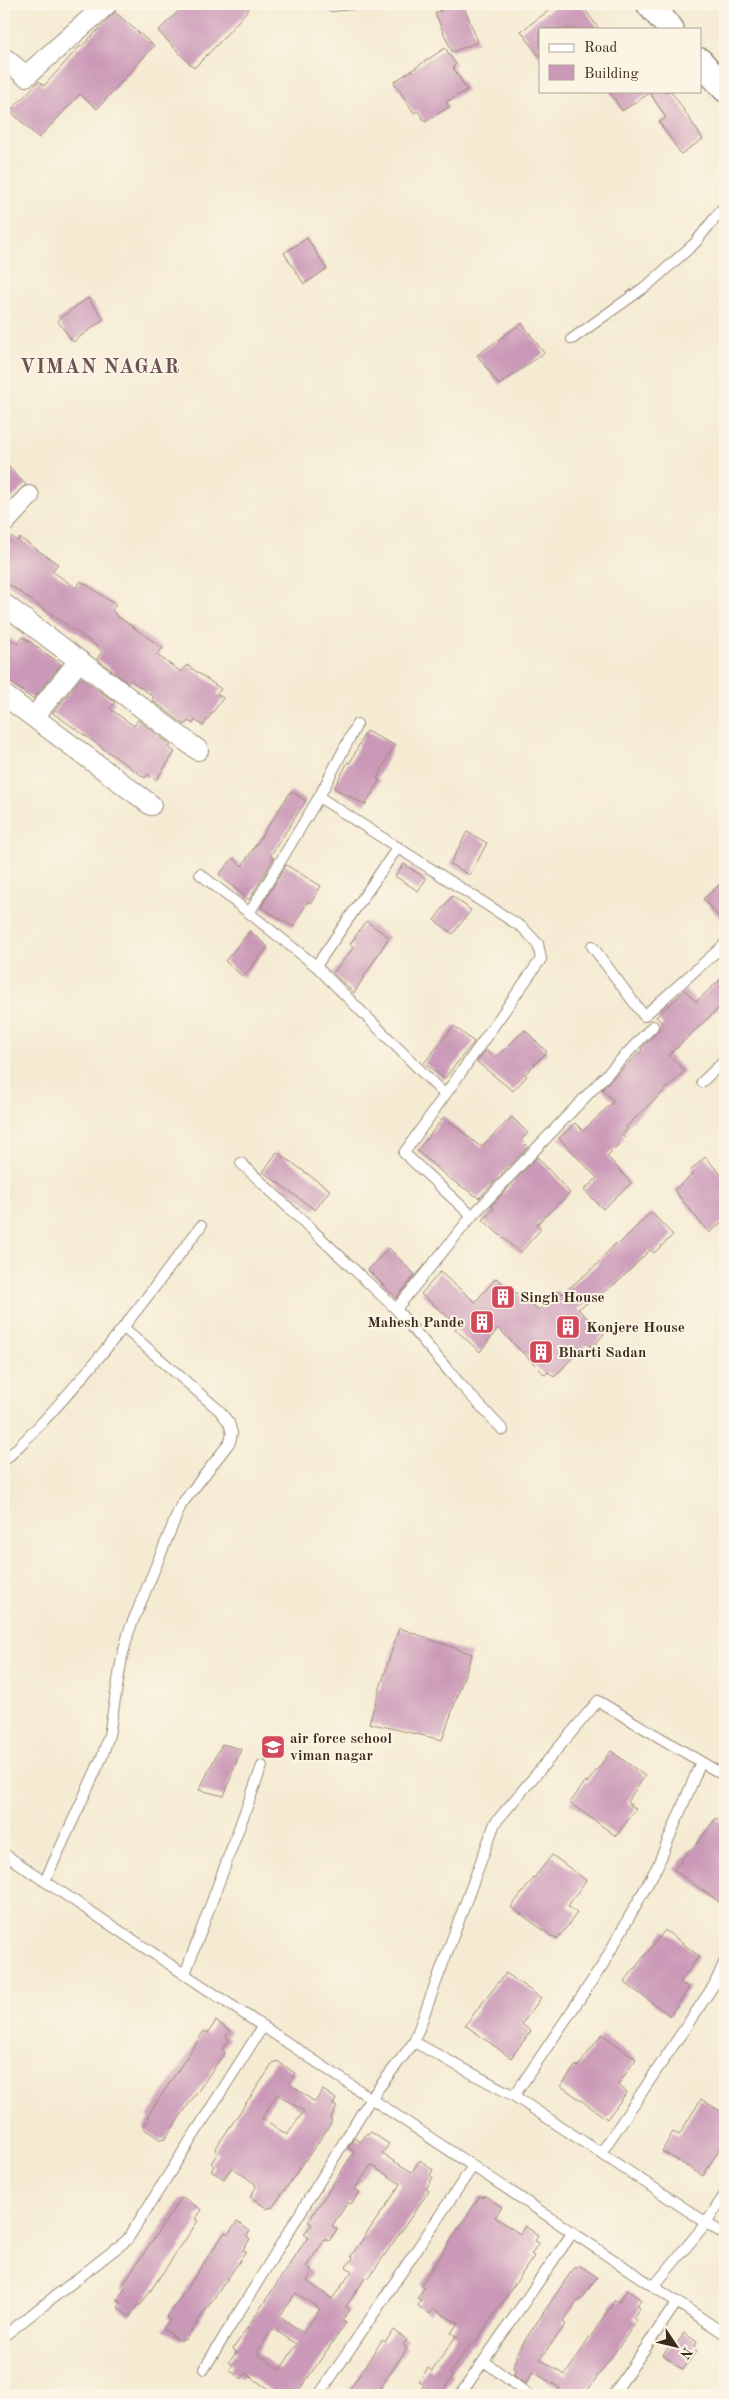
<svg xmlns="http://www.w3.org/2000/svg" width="729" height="2399" font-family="'Old Standard TT',serif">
	<rect width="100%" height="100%" fill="#fcf5e5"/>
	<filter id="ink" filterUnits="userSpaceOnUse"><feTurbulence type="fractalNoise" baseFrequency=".02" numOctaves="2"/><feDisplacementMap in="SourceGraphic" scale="10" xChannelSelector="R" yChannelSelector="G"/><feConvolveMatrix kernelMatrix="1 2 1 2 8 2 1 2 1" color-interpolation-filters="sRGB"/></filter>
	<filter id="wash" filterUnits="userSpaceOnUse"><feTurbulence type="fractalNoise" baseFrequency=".0096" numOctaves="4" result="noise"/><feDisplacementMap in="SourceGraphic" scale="20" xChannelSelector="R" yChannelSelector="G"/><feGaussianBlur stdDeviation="1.12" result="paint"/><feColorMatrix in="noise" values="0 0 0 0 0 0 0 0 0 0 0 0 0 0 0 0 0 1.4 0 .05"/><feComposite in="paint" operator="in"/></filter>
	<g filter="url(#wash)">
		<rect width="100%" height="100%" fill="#f5ebd3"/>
		<g id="blocks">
			<path fill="#ca99b7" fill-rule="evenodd" d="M186,4H253L218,44L194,68L158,31Z
				M438,4H463L478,42L452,52L435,13L441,11Z
				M558,4H581L599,29H540V58L521,31Z
				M115,12L154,46L97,109L80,94L39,138L10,111L39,81L44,86L80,46L81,47Z
				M445,48L456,64L453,67L467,90L446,102L449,107L425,122L418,111L414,113L394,82Z
				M609,91H671L703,139L681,154L659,122L666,118L650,93L622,111Z
				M307,238L327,269L304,284L284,253Z
				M88,298L104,319L73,342L57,320Z
				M522,323L544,353L499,385L477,355Z
				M4,462L26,485L4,506Z
				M8,534L18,541L20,538L58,564L52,571L76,588L81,581L116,605L112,610L117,616L163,648L157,655L181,672L187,665L221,689L217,694L223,698L203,726L195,720L193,724L188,721L185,725L152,700L154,697L130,680L128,683L97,659L102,652L98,647L4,581V535Z
				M4,634L18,644L23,637L61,664L33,699L4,678Z
				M81,678L115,702L110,709L134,726L138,720L171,745L169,748L175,752L156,780L148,774L145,778L53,713Z
				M366,731L394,745L377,779L380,780L365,805L334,788L348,762L350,763Z
				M291,791L306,801L270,856L274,858L249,900L219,875L233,858L242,866Z
				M467,832L487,843L470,875L450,864Z
				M404,864L426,879L418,891L395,876Z
				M286,865L321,886L311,903L308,901L293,927L261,907Z
				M725,880V924L703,899Z
				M452,896L471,910L453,934L434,920Z
				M366,921L389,937L354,993L333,973L354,947L350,944Z
				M250,931L268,947L243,977L225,961Z
				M725,975V1002L669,1055L685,1071L626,1127L628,1129L622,1135L625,1138L607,1156L631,1183L603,1209L584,1190L597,1178L559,1138L575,1123L583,1131L614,1101L602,1089L642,1050L641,1049L658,1031L663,1024L656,1017L685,990L696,1002Z
				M454,1026L474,1042L444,1079L424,1063Z
				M525,1030L547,1052L525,1074L527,1076L513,1091L477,1062L485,1050L495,1058Z
				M444,1117L481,1147L512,1117L528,1133L521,1140L528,1147L479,1198L449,1178L417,1151Z
				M277,1152L330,1190L315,1210L263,1172Z
				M537,1157L570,1193L536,1225L541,1229L520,1253L483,1220L494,1208L491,1206Z
				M705,1157L725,1179V1220L709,1233L674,1190L694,1173L691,1170Z
				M651,1212L673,1235L654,1253L650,1250L618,1282L578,1309L604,1334L592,1348L587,1343L554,1377L548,1372L545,1375L498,1328L480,1352L455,1329L458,1325L421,1294L440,1272L475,1302L496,1278L539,1310L558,1291L562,1294L599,1263L598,1262L617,1242L619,1244Z
				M389,1248L415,1275L396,1298L368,1270Z
				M399,1628L472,1654L442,1740L369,1723Z
				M222,1744L241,1749L224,1796L199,1790Z
				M611,1751L645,1776L627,1802L636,1809L616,1836L570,1803L585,1782L587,1783Z
				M716,1818L725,1825V1906L674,1870L690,1849L692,1850Z
				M552,1855L586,1880L568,1906L577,1913L557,1940L511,1907Z
				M665,1930L699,1956L680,1982L689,1988L670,2016L624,1982Z
				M506,1973L541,1998L522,2024L531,2031L511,2058L465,2025Z
				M216,2021L230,2031L226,2036L229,2039L222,2049L225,2052L164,2140L162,2138L161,2140L143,2128L149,2118L147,2117L204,2031L208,2033Z
				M602,2034L636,2059L618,2085L627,2092L607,2119L561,2086L576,2065L578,2067Z
				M277,2061L295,2073L289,2083L291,2085L315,2102L323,2090L336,2099L333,2105L337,2107L330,2119L332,2120L328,2128L272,2208L269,2207L268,2209L250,2197L256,2187L255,2184L232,2167L224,2179L211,2171L214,2166L211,2163L218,2153L215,2150L219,2143L274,2062L276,2063ZM277,2094L304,2111L287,2135L262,2118Z
				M701,2099L725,2114V2140L703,2176L662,2151L673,2132L679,2135Z
				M371,2132L389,2144L382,2154L412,2172L420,2160L433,2170L430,2175L433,2178L426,2188L429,2191L368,2279L366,2277L349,2302L346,2307L350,2310L342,2321L346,2323L300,2389L295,2395H277L245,2373L242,2379L229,2370L233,2365L229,2362L237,2352L233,2349L308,2237L304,2234L312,2224L308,2222L354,2152L348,2148L354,2138L361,2142L367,2133L369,2134ZM371,2165L401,2184L351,2256L353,2258L346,2267L352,2271L332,2299L307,2281L313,2272L306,2267L325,2239L329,2241L337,2229L332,2226L348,2202L351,2204L360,2192L355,2189ZM296,2293L320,2309L303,2333L280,2316ZM273,2329L297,2344L280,2370L257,2353Z
				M484,2195L502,2207L495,2217L520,2234L525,2226L538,2235L535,2241L539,2243L531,2254L534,2256L474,2344L470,2345L450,2373L453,2376L440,2395H417L424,2385L419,2381L428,2368L432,2371L456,2336L451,2333L458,2323L433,2309L430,2314L418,2306L421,2300L417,2298L425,2287L421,2285L480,2196L483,2198Z
				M184,2198L202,2210L195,2219L198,2221L140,2306L138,2304L130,2317L118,2308L121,2303L117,2300L125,2289L121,2287L180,2199Z
				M237,2222L250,2231L247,2236L250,2239L243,2250L246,2252L185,2340L183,2339L181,2341L163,2329L170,2319L167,2317L225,2232L228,2234Z
				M579,2265L597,2277L581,2300L579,2299L563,2322L566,2324L540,2359L565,2375L615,2300L619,2302L627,2290L641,2300L637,2305L640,2308L633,2318L636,2321L632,2328L585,2394L555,2395L560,2388L533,2372L525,2384L513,2375L516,2370L513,2368L518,2356L516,2355L525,2340L575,2266L577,2268Z
				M394,2330L407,2340L403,2345L407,2348L376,2395H346L382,2340L385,2342Z
				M684,2333L697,2342L694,2347L697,2350L683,2370L663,2355L672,2342L676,2345Z"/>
		</g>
	</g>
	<g filter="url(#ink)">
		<use href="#blocks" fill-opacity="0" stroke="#988a78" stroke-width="1"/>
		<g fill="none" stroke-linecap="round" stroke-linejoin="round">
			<defs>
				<path id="service" d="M328,4L332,6L352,4
					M572,339L649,284L695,243L725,205
					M319,797L523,928L538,944L541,959L404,1153L472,1216
					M200,874L316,966L445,1095
					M250,912L319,797L357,724
					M592,946L644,1016L725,944
					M316,966L398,847
					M702,1082L725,1060
					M241,1163L396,1309L460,1384L503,1430
					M396,1309L472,1216L653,1026
					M4,1461C78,1390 139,1308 201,1226
					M4,1854L725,2334
					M45,1881L102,1757L109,1735L122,1657L129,1631L181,1505L230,1442L232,1433L229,1423L220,1411L124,1328
					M185,1974L262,1766
					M414,2042L514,2096L725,2235
					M514,2096L602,1966L657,1867L701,1762
					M601,2153L714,1985L725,1961
					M654,2286L707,2222L725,2194
					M4,2336L127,2240L263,2026
					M484,2361L529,2395
					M204,2369L371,2098L414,2042L495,1823L598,1701L725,1776
					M319,2395L473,2166
					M460,2395L573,2232
					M613,2395L677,2302"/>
				<path id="minor" d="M4,58L26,76L107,4
					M4,523L29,496
					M4,604L198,750
					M4,695L151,805
					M34,717L79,661"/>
				<path id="tertiary" d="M649,4L671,29
					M700,61L725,89"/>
			</defs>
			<use href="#service" stroke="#988a78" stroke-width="12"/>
			<use href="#minor" stroke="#988a78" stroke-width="22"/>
			<use href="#tertiary" stroke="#988a78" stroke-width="28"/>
			<use href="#service" stroke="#fff" stroke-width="10"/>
			<use href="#minor" stroke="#fff" stroke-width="20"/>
			<use href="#tertiary" stroke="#fff" stroke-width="25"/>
		</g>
	</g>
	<defs>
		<symbol id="building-square" viewBox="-11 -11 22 22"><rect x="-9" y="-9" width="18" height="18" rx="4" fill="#d1495b" stroke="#fcf5e5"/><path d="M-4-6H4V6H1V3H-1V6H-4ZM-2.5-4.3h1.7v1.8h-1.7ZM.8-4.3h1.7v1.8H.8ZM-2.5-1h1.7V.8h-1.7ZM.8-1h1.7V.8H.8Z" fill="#fff"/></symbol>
		<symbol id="school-square" viewBox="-11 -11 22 22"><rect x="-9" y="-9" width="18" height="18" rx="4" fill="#d1495b" stroke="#fcf5e5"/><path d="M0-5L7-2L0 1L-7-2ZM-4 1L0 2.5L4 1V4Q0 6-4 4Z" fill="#fff"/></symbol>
	</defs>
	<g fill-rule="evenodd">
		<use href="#building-square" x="489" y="1283" width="28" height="28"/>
		<use href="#building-square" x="468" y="1308" width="28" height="28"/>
		<use href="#building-square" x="554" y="1313" width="28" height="28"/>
		<use href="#building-square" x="527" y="1338" width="28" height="28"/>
		<use href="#school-square" x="259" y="1733" width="28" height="28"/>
	</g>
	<g text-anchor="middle" stroke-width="4" stroke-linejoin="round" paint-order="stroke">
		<g font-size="15" font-weight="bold" fill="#3b2a1e" stroke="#fcf5e5" text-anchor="start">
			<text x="520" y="1302">Singh House</text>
			<text x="464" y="1327" text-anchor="end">Mahesh Pande</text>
			<text x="586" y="1332">Konjere House</text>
			<text x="558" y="1357">Bharti Sadan</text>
			<text x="290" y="1743">air force school<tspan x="290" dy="17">viman nagar</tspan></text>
		</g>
		<g font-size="20" font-weight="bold" letter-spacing="1" fill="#6d5154" stroke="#fcf5e5">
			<text x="100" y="373">VIMAN NAGAR</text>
		</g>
	</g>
	<rect width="729" height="2399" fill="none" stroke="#fcf5e5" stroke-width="20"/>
	<rect x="539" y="28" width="162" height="65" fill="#fcf5e5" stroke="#afa495"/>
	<rect x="549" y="44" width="25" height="8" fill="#ffffff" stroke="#afa495"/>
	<text x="584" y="52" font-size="15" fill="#3b2a1e">Road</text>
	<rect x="549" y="65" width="25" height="15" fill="#ca99b7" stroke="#afa495"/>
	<text x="584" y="78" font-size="15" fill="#3b2a1e">Building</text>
	<g transform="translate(676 2346) rotate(125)" stroke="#fcf5e5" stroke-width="4" paint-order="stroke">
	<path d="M0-4L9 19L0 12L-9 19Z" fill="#3b2a1e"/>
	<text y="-8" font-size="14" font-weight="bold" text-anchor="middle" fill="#3b2a1e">N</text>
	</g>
</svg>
